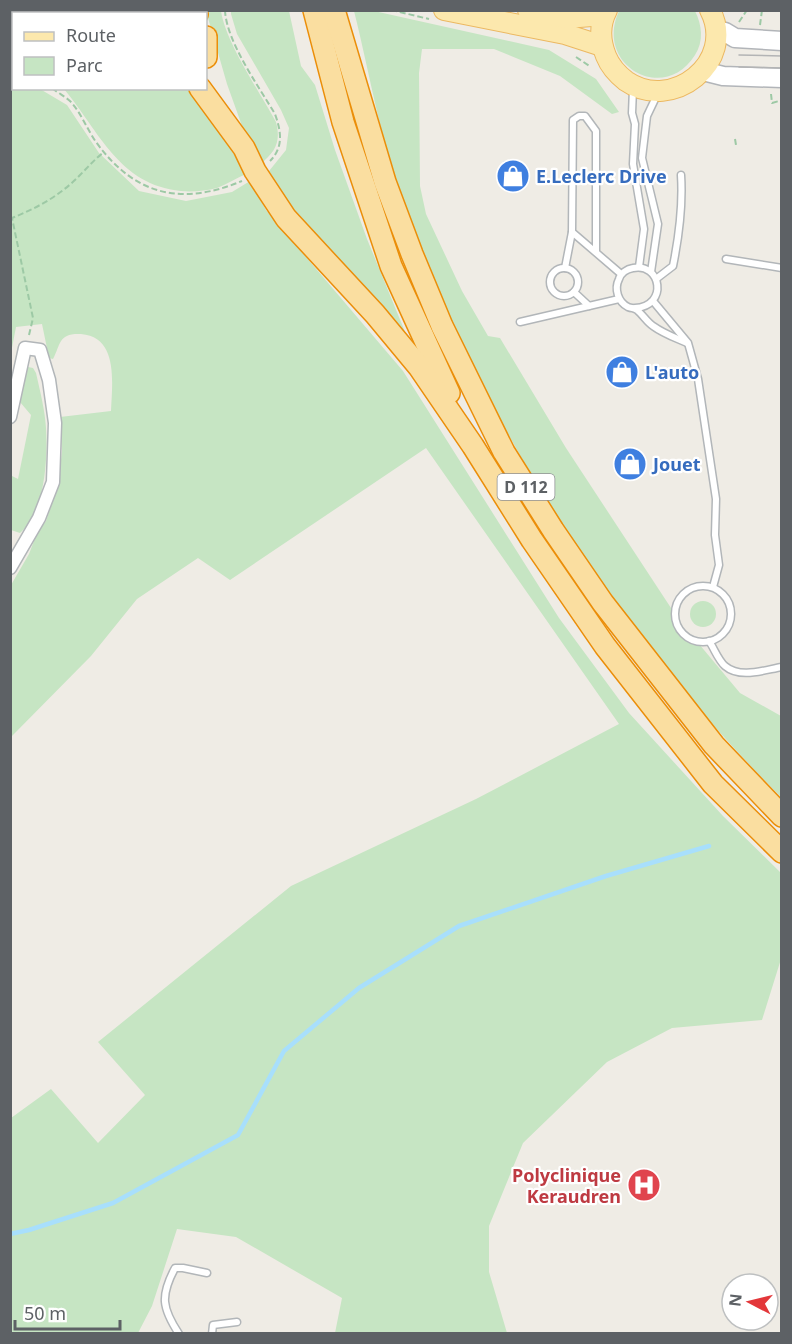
<svg xmlns="http://www.w3.org/2000/svg" width="792" height="1344" font-family="'Noto Sans',sans-serif">
<rect width="100%" height="100%" fill="#efece5"/>
<!-- green -->
<g fill="#c6e5c3">
<polygon points="109,10 112,13 14,14 13,59 11,58 11,11"/>
<path d="M206,11H221C226,43 259,91 276,122C281,141 276,152 260,164L246,137L227,84Z"/>
<polygon points="231,11 289,11 301,66 315,85 335,150 367,239 408,339 339,269 265,176 286,150 289,128 281,110 237,34 231,14"/>
<path d="M354,11H374L549,50L596,79L619,112L612,114L560,76L494,49H422L419,73L420,186L426,214L462,291L488,336L500,338L566,448L671,608L675,627L686,641L699,644L740,693L781,716V797C616,632 486,429 405,209C382,147 370,75 354,11Z"/>
<path d="M619,11H695C702,25 704,41 695,55C664,105 594,65 619,11Z"/>
<path d="M11,70L13,72L14,88L40,89L67,105L99,153L139,191L186,201L232,192L250,181L266,210L403,371L559,618L629,713L723,816L781,873V959L762,1020L672,1028L607,1062L523,1143L489,1226V1272L507,1333H335L342,1298L236,1237L177,1229L152,1306L138,1333H11V1118L51,1089L98,1143L145,1095L98,1042L291,886L476,799L619,724L426,448L230,580L198,558L137,599L91,656L11,737V585L29,554L37,533L46,521L58,486L62,451L60,417L111,411C112,384 119,337 81,334C58,333 61,344 53,359L49,358L42,324L16,327L11,353Z"/>
<path d="M64,89H188L210,115L246,174C237,178 227,184 217,188C206,191 192,192 181,191C119,185 99,131 64,89Z"/>
<path d="M28,367L33,368L36,373C40,391 45,410 46,428C48,459 45,512 20,533L11,530L10,475L18,479L31,415L20,402L25,371Z"/>
<circle cx="703" cy="614" r="13"/>
</g>
<g fill="none" stroke-linecap="round" stroke-linejoin="round">
<!-- stream -->
<polyline stroke="#a8dffc" stroke-width="4.5" points="10,1234 29,1230 113,1203 238,1135 284,1051 359,988 459,926 606,876 709,846"/>
<!-- service casing -->
<g stroke="#b2b6b9" stroke-width="9">
<g id="service">
<polyline points="633,89 632,113 635,124 633,164 644,229 639,267"/>
<polyline points="596,252 596,131 585,116 579,116 573,120 572,232 621,274"/>
<polyline points="726,259 782,268"/>
<circle cx="564" cy="282" r="14"/>
<polyline points="565,268 572,232"/>
<polyline points="651,272 658,224 642,158 647,116 657,95"/>
<path d="M656,279L673,266C679,236 683,205 681,175"/>
<polyline points="574,292 589,306"/>
<polyline points="653,301 688,343 698,379 716,499 715,535 719,565 713,587"/>
<path d="M635,308C669,306 661,262 633,268C627,269 621,273 619,279C614,289 618,302 628,307C633,309 632,307 637,310C643,315 647,322 653,326C664,334 676,338 687,343"/>
<polyline points="520,322 619,299"/>
<circle cx="703" cy="614" r="28"/>
<path d="M709,641C714,648 718,660 725,666C740,679 764,670 782,667"/>
<path d="M179,1334C162,1308 160,1296 175,1268H183L207,1273"/>
<polyline points="212,1334 213,1325 237,1322"/>
</g>
</g>
<!-- minor casing -->
<g stroke="#b2b6b9" stroke-width="15">
<polyline id="minor" points="10,417 25,348 40,350 49,380 55,423 53,482 39,518 10,568"/>
</g>
<!-- secondary casing -->
<g stroke="#b2b5b9" stroke-width="21">
<g id="secondary">
<polyline points="716,30 725,32 735,38 782,41"/>
<polyline points="703,71 723,76 782,78"/>
</g>
</g>
<!-- primary casing -->
<g stroke="#ecb861" stroke-width="22">
<g id="primary">
<polyline points="444,10 565,34 602,46"/>
<polyline points="528,10 567,18 604,15"/>
<path d="M607,10C599,25 600,41 606,56C610,66 617,74 626,81C672,113 737,62 710,10"/>
</g>
</g>
<!-- trunk casing -->
<g stroke="#eb8e09" stroke-width="24">
<g id="trunk">
<polyline points="124,10 127,14"/>
<polyline points="195,10 197,14"/>
<polyline points="314,10 343,122 391,266 449,393"/>
<polyline points="334,10 385,182 412,254 442,326 504,452 553,530 603,603 714,745 782,816"/>
<polyline points="206,37 206,57"/>
<polyline points="200,88 244,148 255,171 286,218 375,314 419,367 473,446 532,540 605,646 713,784 782,852"/>
</g>
</g>
<!-- path -->
<g stroke="#9dc9a5" stroke-width="2" stroke-dasharray="6 3" stroke-linecap="butt">
<path d="M225,10C226,41 259,87 275,114C281,131 284,147 270,161"/>
<polyline points="391,10 429,19"/>
<polyline points="739,22 747,10"/>
<polyline points="760,25 762,10"/>
<polyline points="576,57 591,67"/>
<polyline points="10,63 14,65"/>
<path d="M52,88C58,93 66,97 71,102C81,113 87,129 96,142C135,196 182,206 242,181"/>
<polyline points="771,94 772,103 779,101"/>
<polyline points="735,139 736,145"/>
<path d="M29,335L33,318L12,218C37,208 61,195 80,175C88,167 95,159 104,152"/>
</g>
<!-- service -->
<use href="#service" stroke="#fff" stroke-width="6"/>
<!-- minor -->
<use href="#minor" stroke="#fff" stroke-width="12"/>
<!-- secondary -->
<use href="#secondary" stroke="#fff" stroke-width="18"/>
<!-- primary -->
<use href="#primary" stroke="#fce8ad" stroke-width="20"/>
<!-- trunk -->
<use href="#trunk" stroke="#fadea0" stroke-width="21"/>
<!-- tram -->
<g stroke="#b3b4b5" stroke-width="1.5">
<polyline points="739,55 782,56"/>
<polyline points="739,67 782,68"/>
</g>
</g>
<!-- icons -->
<defs>
<g id="shop-disc" transform="scale(1.725)"><circle r="9.5" fill="#3f7fe0" stroke="#fff"/><path d="M-5-2.5h2.3a2.7 3.5 0 0 1 5.4 0H5L5.5 6h-11ZM-1.5-2.5h3a1.5 2.3 0 0 0-3 0Z" fill="#fff"/></g>
<g id="hospital-disc" transform="scale(1.725)"><circle r="9.5" fill="#e0444e" stroke="#fff"/><path d="M-5-5h3v3.5h4V-5h3V5h-3V1.5h-4V5h-3Z" fill="#fff"/></g>
</defs>
<g fill-rule="evenodd">
<use href="#shop-disc" x="513" y="176"/>
<use href="#shop-disc" x="622" y="372"/>
<use href="#shop-disc" x="630" y="464"/>
<use href="#hospital-disc" x="644" y="1185"/>
</g>
<g text-anchor="middle" dominant-baseline="central" stroke-width="4.5" stroke-linejoin="round" paint-order="stroke">
<!-- shield labels -->
<rect fill="#fff" stroke="#8e9093" stroke-width="1.5" x="497.5" y="474" width="57" height="26" rx="4.5"/>
<g font-size="16" font-weight="bold" fill="#5d6165">
<text x="526" y="487">D 112</text>
</g>
<!-- shop labels -->
<g font-size="18" font-weight="bold" fill="#366cbe" stroke="#fff" text-anchor="start">
<text x="536" y="176">E.Leclerc Drive</text>
<text x="645" y="372">L'auto</text>
<text x="653" y="464">Jouet</text>
</g>
<!-- health labels -->
<g font-size="18" font-weight="bold" fill="#be3a42" stroke="#fff" text-anchor="end">
<text x="621" y="1175">Polyclinique<tspan x="621" dy="21">Keraudren</tspan></text>
</g>
</g>
<!-- border -->
<rect width="792" height="1344" fill="none" stroke="#5d6165" stroke-width="24"/>
<!-- legend -->
<rect x="12" y="12" width="195" height="78" fill="#ffffff" stroke="#bec0c1" stroke-width="1.5"/>
<rect x="24" y="32" width="30" height="9" fill="#fce8ad" stroke="#bec0c1" stroke-width="1.5"/>
<text x="66" y="42" font-size="18" fill="#5d6165">Route</text>
<rect x="24" y="57" width="30" height="18" fill="#c6e5c3" stroke="#bec0c1" stroke-width="1.5"/>
<text x="66" y="72" font-size="18" fill="#5d6165">Parc</text>
<!-- north arrow -->
<g transform="translate(750 1302) rotate(277)"><circle r="28" fill="#ffffff" stroke="#bec0c1" stroke-width="1.5"/>
<path d="M0-4.5L10 22L0 15L-10 22Z" fill="#e3373a"/>
<text y="-9" font-size="16" font-weight="bold" text-anchor="middle" fill="#5d6165">N</text>
</g>
<!-- scale -->
<path d="M15 1320v9h105v-9" fill="none" stroke="#5d6165" stroke-width="3"/>
<text x="24" y="1320" font-size="18" fill="#5d6165" stroke="#ffffff" stroke-width="4.5" paint-order="stroke">50 m</text>
</svg>
